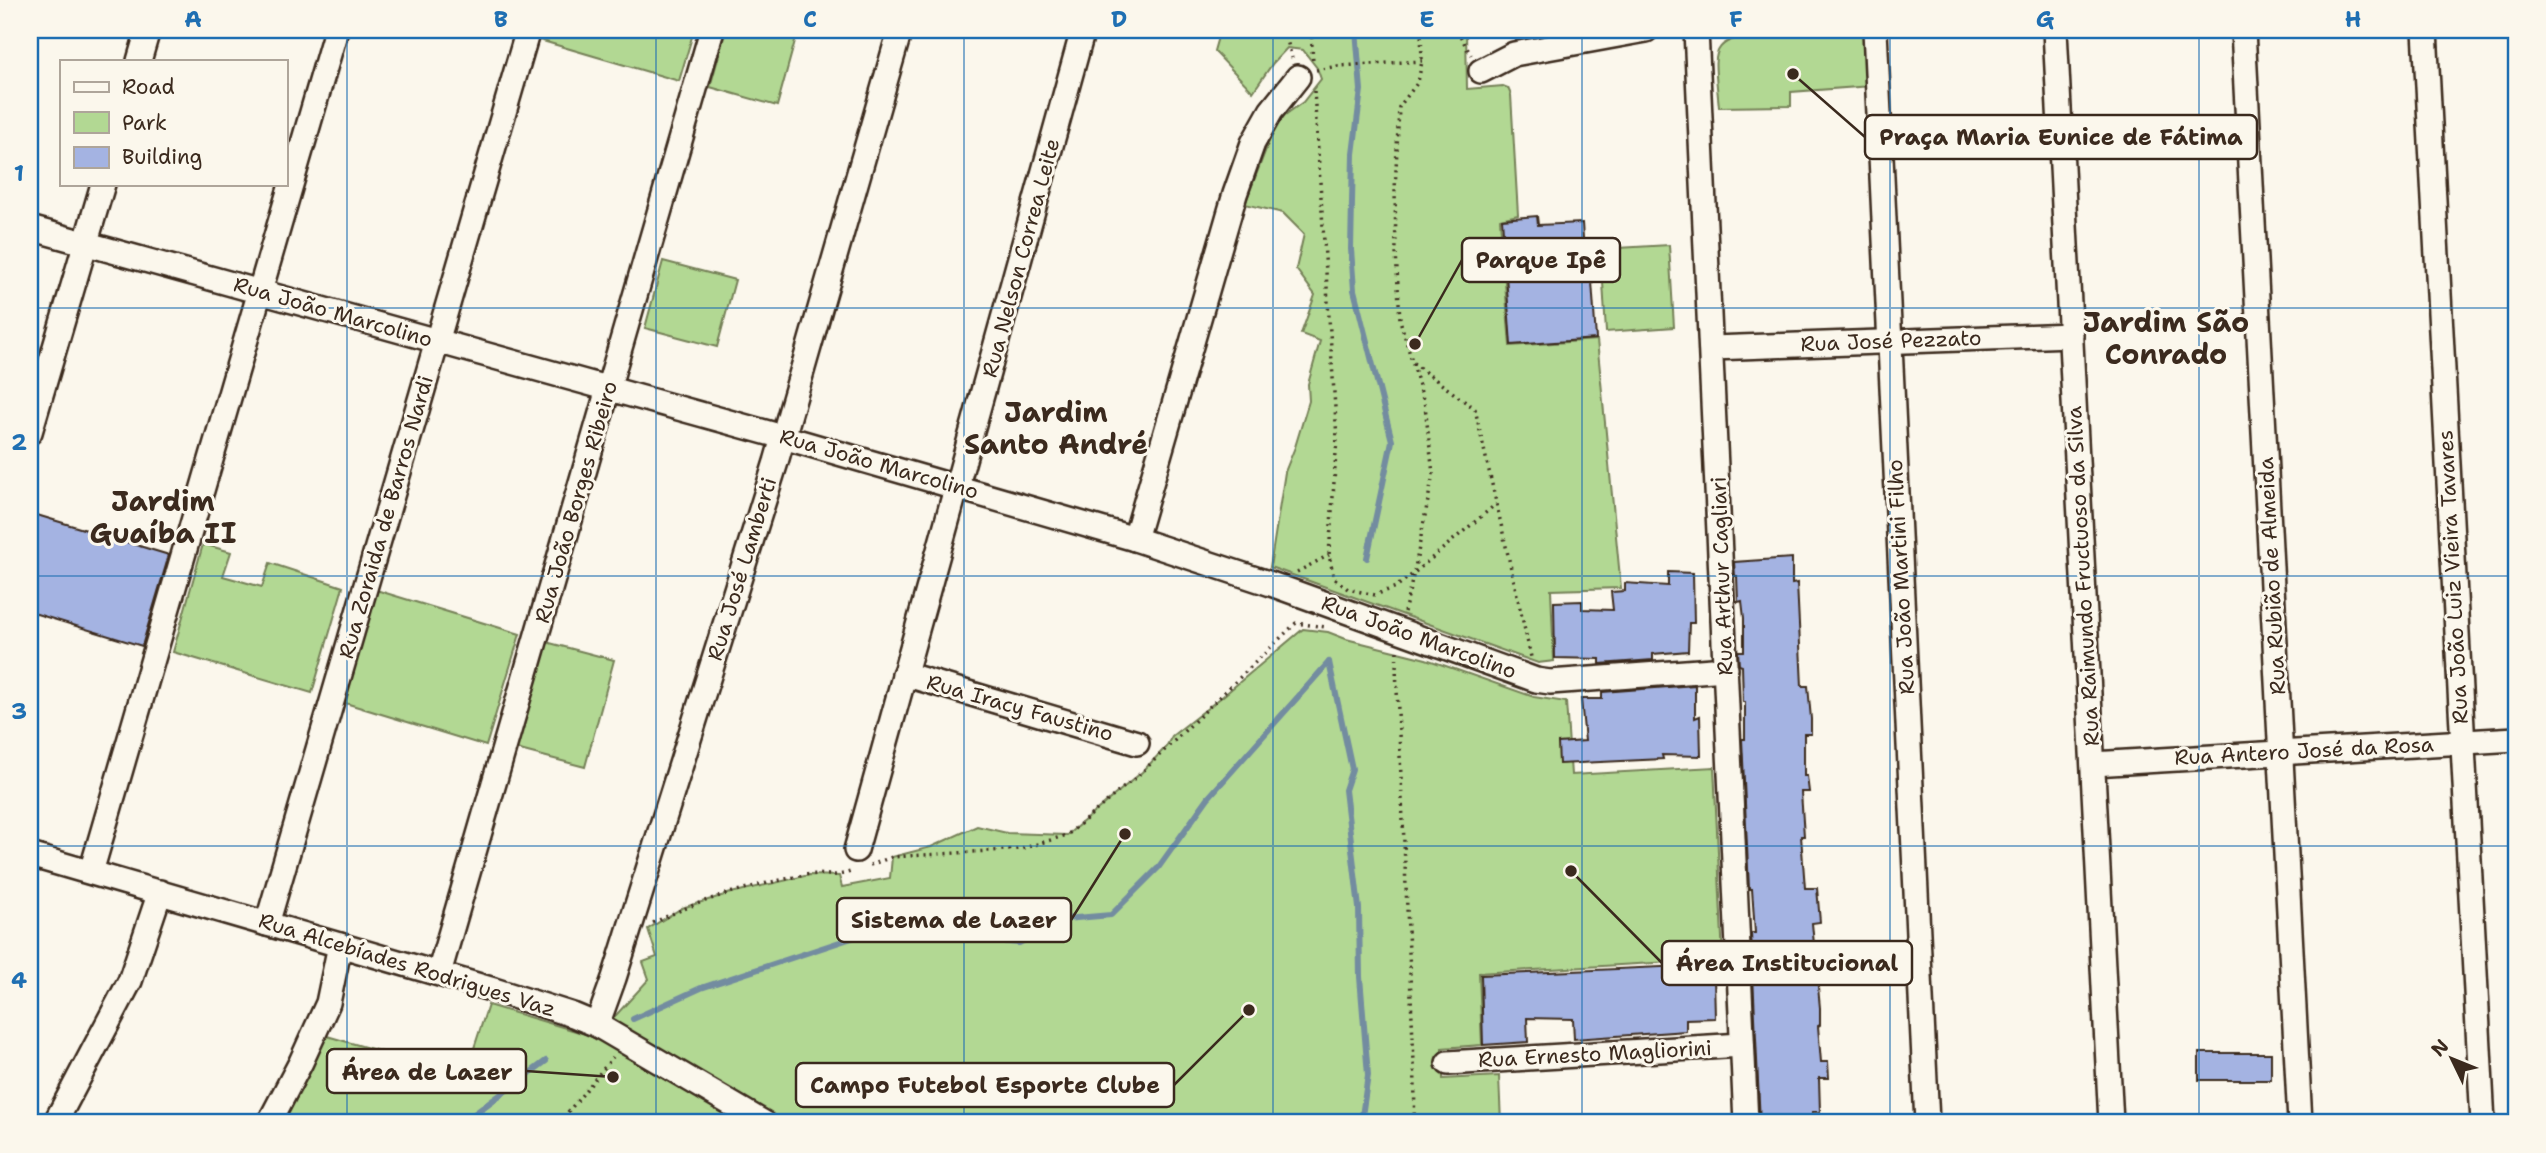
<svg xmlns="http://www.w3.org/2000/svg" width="2546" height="1153" font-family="'Shantell Sans',sans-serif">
<rect width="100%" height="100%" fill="#fbf7ec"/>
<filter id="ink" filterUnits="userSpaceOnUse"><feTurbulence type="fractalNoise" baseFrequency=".0143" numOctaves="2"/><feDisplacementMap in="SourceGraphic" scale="14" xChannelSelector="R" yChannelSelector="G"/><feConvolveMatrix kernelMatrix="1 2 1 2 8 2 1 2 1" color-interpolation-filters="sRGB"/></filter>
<g filter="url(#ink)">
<!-- green -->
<g fill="#b2d893" stroke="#768158" stroke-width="2">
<polygon points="539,30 694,30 679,81 536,39"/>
<polygon points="726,30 798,30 777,106 710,87"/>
<polygon points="1220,30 1466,30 1467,89 1503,86 1508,88 1511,95 1518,215 1500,219 1510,346 1597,340 1621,588 1551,590 1554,661 1538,663 1270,567 1285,472 1295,447 1309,401 1308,384 1320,341 1301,334 1315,295 1296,269 1304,234 1283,213 1245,204 1273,131 1285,115 1303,102 1321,79 1317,68 1303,50 1287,48 1273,63 1253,92 1214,51"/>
<path d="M1772,30H1864L1871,86L1791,92V106L1719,107C1713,43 1707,43 1772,30Z"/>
<polygon points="1669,245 1674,327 1606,332 1601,249"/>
<polygon points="663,261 735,280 717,347 645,328"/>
<polygon points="203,544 231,552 223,576 262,587 270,563 343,587 312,693 173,652"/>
<polygon points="376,590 520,634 486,746 342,702"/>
<polygon points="1303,629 1328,632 1346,639 1426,659 1534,697 1566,702 1571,775 1714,767 1723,959 1479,973 1482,1045 1442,1048 1443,1079 1499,1076 1501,1123 280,1123 327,1036 465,1076 488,1005 596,1037 649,979 643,962 657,957 648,929 682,908 731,893 809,875 839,876 842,887 890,878 892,857 931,847 977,826 1007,833 1067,835 1142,772 1166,747 1172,736 1223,696"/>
<polygon points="546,642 614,660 585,767 516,749"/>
</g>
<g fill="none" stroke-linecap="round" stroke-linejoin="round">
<!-- stream -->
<g stroke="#738ca0" stroke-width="6">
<polyline points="1356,30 1361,90 1353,154 1351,249 1354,290 1392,441 1367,558"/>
<polyline points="1329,662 1352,769 1345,790 1359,908 1360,977 1368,1075 1361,1123"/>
<polyline points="633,1019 701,988 879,929 1019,943 1065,919 1111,915 1158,868 1208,798 1329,662"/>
<polyline points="462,1123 546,1061"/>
</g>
</g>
<!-- building -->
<g fill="#a4b3e2" stroke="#3b2a1e" stroke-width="2">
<polygon points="1537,216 1538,225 1582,223 1584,253 1590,253 1596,339 1511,345 1502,219"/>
<polygon points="37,515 169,555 142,646 30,612 30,540"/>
<polygon points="1792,558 1792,584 1797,583 1802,686 1808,686 1811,719 1811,734 1804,734 1804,776 1807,776 1809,792 1801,792 1804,836 1801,836 1805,888 1817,888 1820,922 1812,923 1820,1008 1820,1025 1818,1026 1821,1062 1828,1062 1829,1078 1819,1078 1820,1112 1812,1112 1812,1123 1760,1123 1751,933 1755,933 1752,889 1749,889 1742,739 1745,739 1745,702 1743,702 1742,666 1739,665 1738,651 1744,651 1744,618 1742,601 1738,602 1737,576 1735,576 1734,562"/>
<polygon points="1668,572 1693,573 1694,623 1689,623 1688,651 1653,654 1653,660 1600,664 1600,659 1555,658 1554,602 1582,601 1582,609 1613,610 1611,592 1625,591 1625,583 1668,586"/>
<polygon points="1695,685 1695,718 1700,716 1701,756 1662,755 1663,759 1559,764 1558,743 1585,741 1581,699 1602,699 1602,692"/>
<polygon points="1684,966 1685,978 1714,977 1715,1018 1686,1019 1686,1031 1574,1039 1573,1019 1527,1018 1528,1042 1483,1045 1481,975"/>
<rect x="2199" y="1053" width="72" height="27"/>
</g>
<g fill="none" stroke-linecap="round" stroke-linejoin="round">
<!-- street casing -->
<g stroke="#3b2a1e" stroke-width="28">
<g id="street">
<polyline points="1696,30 1746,1123"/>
<polyline points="1875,30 1927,1123"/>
<polyline points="2055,30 2111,1123"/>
<polyline points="2243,30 2300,1123"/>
<polyline points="2425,30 2483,1123"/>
<polyline points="139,61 148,30"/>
<polyline points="1481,71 1514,54 1646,30"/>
<polyline points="30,228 783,437 1135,539 1271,584 1536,680 1550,682 1726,669"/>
<polyline points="1712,348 2071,335"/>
<polyline points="30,432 103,184"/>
<polyline points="1135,539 1235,194 1253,143 1271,111 1298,77"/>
<polyline points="904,674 1137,743"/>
<polyline points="2093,764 2516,739"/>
<polyline points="856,850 1083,30"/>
<polyline points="30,855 494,990 573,1015 597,1025 764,1123"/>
<polyline points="91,872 336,30"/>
<polyline points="267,924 528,30"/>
<polyline points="439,973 712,30"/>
<polyline points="597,1025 614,978 776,462 900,30"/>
<polyline points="1448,1063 1742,1045"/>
<polyline points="55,1123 130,981 160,892"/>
<polyline points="269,1123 301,1062 328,1003 340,945"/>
</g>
</g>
<!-- path -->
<g stroke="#3b2a1e" stroke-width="3.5" stroke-dasharray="2 5" stroke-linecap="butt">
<polyline points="1284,30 1292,58"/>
<polyline points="1311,30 1313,63"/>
<polyline points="1457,30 1471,55"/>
<polyline points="1316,70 1338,66 1422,61"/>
<polyline points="1314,91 1337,438 1329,555 1334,578 1348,589 1375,595 1396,587 1414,573 1433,474 1425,406 1400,320 1396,253 1395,190 1399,107 1418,82 1422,61 1421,30"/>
<polyline points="1413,363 1475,409 1531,657"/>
<polyline points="1297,572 1329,555"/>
<polyline points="1404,612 1414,573 1496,504"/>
<polyline points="1397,651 1396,667 1415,1084 1414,1123"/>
<polyline points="870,865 892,857 1021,849 1067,835 1142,772 1296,623 1325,627"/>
<path d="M653,923C700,899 753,885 805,875C823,872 833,879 853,871"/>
<polyline points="559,1123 613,1057"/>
</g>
<!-- street -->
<use href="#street" stroke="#fbf7ec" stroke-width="23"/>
</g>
</g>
<!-- grid -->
<path fill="none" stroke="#1f6fb2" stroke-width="2" stroke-opacity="0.55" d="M347,30V1123M656,30V1123M964,30V1123M1273,30V1123M1582,30V1123M1890,30V1123M2199,30V1123M30,308H2516M30,576H2516M30,846H2516"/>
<g text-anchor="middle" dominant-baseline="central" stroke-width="6" stroke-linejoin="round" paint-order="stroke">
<!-- street labels -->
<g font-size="21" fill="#3b2a1e" stroke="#fbf7ec">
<text transform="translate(1021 258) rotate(-75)">Rua Nelson Correa Leite</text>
<text transform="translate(333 312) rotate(16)">Rua João Marcolino</text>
<text transform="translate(1891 341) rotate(-2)">Rua José Pezzato</text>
<text transform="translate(879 464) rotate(16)">Rua João Marcolino</text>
<text transform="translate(576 502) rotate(-74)">Rua João Borges Ribeiro</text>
<text transform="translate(386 517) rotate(-74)">Rua Zoraida de Barros Nardi</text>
<text transform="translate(742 569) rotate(-73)">Rua José Lamberti</text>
<text transform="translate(1722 576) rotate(-92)">Rua Arthur Cagliari</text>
<text transform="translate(2083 576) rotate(-93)">Rua Raimundo Fructuoso da Silva</text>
<text transform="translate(2272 576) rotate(-93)">Rua Rubião de Almeida</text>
<text transform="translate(1901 577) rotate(-93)">Rua João Martini Filho</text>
<text transform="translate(2453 577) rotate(-93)">Rua João Luiz Vieira Tavares</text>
<text transform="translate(1419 637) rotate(20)">Rua João Marcolino</text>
<text transform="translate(1020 708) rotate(16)">Rua Iracy Faustino</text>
<text transform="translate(2304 751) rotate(-3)">Rua Antero José da Rosa</text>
<text transform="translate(407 965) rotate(17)">Rua Alcebíades Rodrigues Vaz</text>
<text transform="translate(1595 1054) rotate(-3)">Rua Ernesto Magliorini</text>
</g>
<!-- district labels -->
<g font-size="28" font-weight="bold" fill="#3b2a1e" stroke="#fbf7ec">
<text x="2166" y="322">Jardim São<tspan x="2166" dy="32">Conrado</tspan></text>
<text x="1056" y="412">Jardim<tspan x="1056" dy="32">Santo André</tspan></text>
<text x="163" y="501">Jardim<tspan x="163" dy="32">Guaíba II</tspan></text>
</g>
</g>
<!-- callouts -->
<path fill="none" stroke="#3b2a1e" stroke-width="2.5" d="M1793 74L1865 137M1415 344L1462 260M1125 834L1071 920M1571 871L1662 963M613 1077L526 1071M1249 1010L1174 1085"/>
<g fill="#3b2a1e" stroke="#fbf7ec" stroke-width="2.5">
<circle cx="1793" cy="74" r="7"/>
<circle cx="1415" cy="344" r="7"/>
<circle cx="1125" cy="834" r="7"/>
<circle cx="1571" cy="871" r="7"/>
<circle cx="613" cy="1077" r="7"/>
<circle cx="1249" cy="1010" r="7"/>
</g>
<g fill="#fbf7ec" stroke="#3b2a1e" stroke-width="2.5">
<rect x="1865" y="115" width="392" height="44" rx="7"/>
<rect x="1462" y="238" width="158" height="44" rx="7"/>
<rect x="837" y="898" width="234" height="44" rx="7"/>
<rect x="1662" y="941" width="250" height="44" rx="7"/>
<rect x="327" y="1049" width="199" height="44" rx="7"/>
<rect x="796" y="1063" width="378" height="44" rx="7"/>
</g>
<g font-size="23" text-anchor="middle" font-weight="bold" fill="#3b2a1e">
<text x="2061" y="145">Praça Maria Eunice de Fátima</text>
<text x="1541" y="268">Parque Ipê</text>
<text x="954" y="928">Sistema de Lazer</text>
<text x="1787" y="971">Área Institucional</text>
<text x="427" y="1080">Área de Lazer</text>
<text x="985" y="1093">Campo Futebol Esporte Clube</text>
</g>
<!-- margin -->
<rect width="2546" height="1153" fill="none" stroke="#fbf7ec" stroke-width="77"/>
<!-- legend -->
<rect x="60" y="60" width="228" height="126" fill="#fbf7ec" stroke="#aea59a" stroke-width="2"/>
<rect x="74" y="82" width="35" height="10" fill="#fbf7ec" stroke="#aea59a" stroke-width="2"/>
<text x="122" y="94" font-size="21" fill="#3b2a1e">Road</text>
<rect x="74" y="112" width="35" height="21" fill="#b2d893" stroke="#aea59a" stroke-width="2"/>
<text x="122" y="130" font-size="21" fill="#3b2a1e">Park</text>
<rect x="74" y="147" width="35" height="21" fill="#a4b3e2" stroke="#aea59a" stroke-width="2"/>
<text x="122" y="164" font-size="21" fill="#3b2a1e">Building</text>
<!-- north arrow -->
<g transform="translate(2452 1059) rotate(313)" stroke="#fbf7ec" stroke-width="5" paint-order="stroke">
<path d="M0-5L12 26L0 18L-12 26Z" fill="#3b2a1e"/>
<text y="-10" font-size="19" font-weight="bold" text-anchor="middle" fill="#3b2a1e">N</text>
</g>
<rect x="38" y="38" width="2470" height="1076" fill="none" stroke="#1f6fb2" stroke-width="2.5"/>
<g font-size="23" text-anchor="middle" font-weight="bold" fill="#1f6fb2">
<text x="193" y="27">A</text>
<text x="501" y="27">B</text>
<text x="810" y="27">C</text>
<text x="1119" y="27">D</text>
<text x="1427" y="27">E</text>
<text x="1736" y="27">F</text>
<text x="2045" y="27">G</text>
<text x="2353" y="27">H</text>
<text x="19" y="181">1</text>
<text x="19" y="450">2</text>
<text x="19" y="719">3</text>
<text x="19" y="988">4</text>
</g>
</svg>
